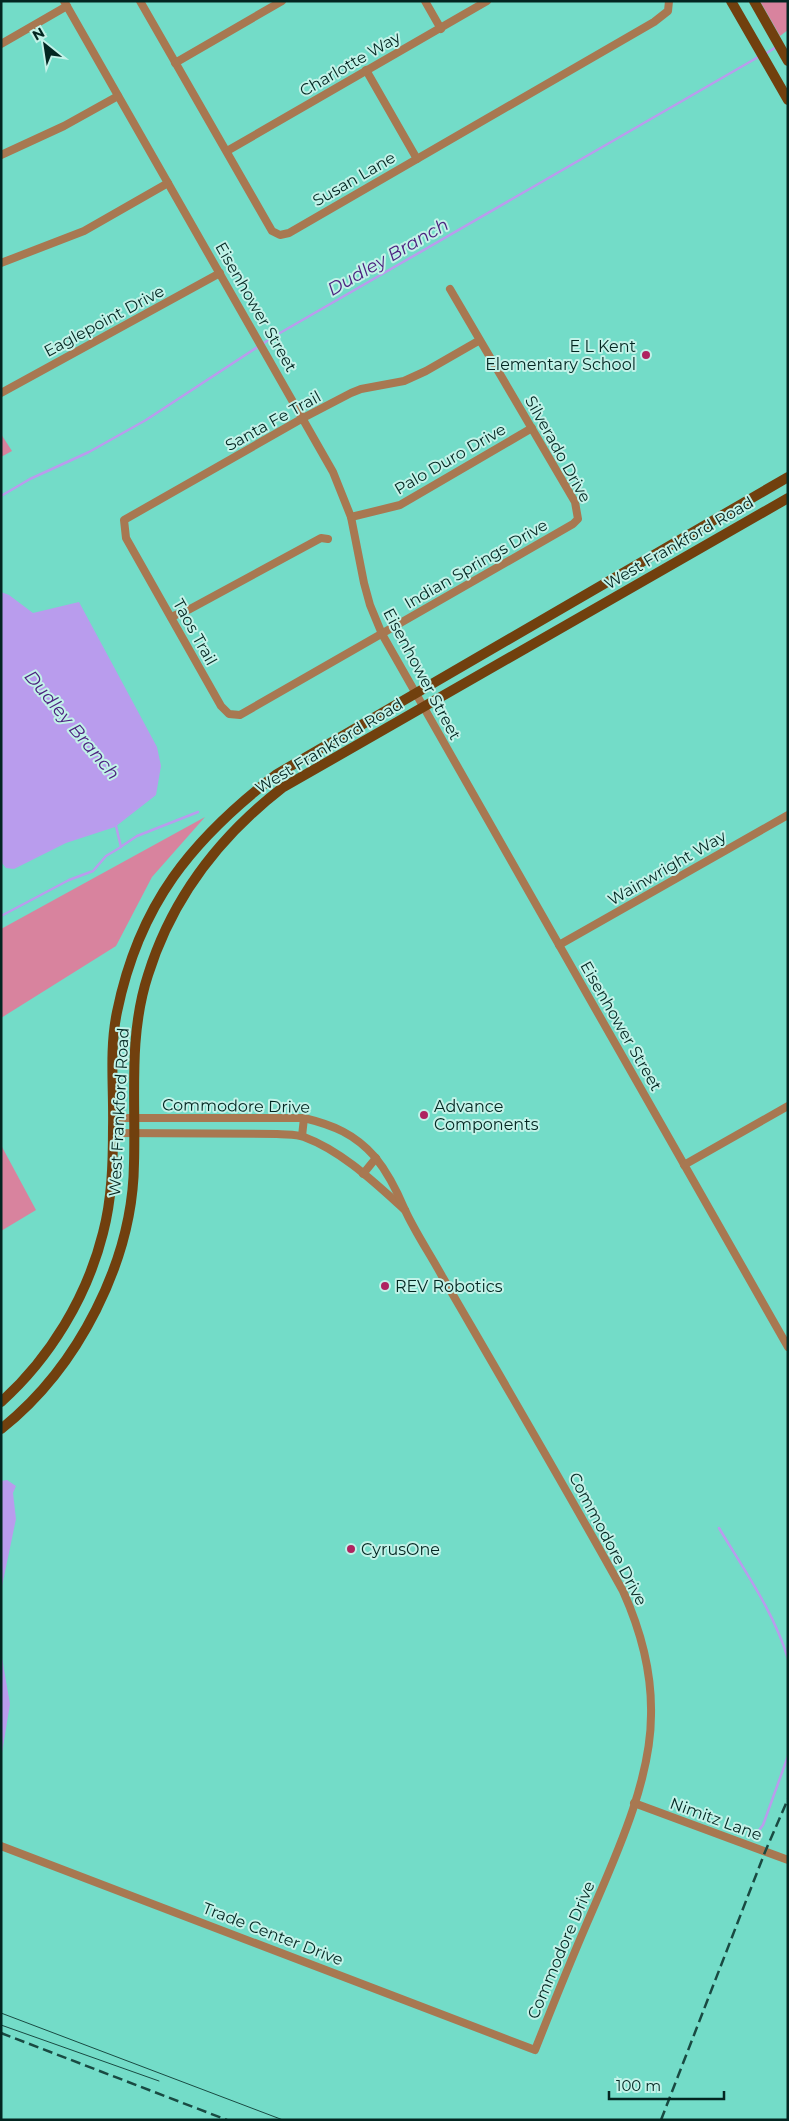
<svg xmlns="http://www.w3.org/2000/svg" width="789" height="2121" font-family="Montserrat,sans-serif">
<rect width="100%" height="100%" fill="#73dcc8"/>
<!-- green -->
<g fill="#d8839e">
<polygon points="760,1 788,1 788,30 780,36"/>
<polygon points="1,434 12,451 1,457"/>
<polygon points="205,817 152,877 116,946 1,1018 1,929"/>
<polygon points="1,1145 36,1210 1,1231"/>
</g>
<!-- water -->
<g fill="#b99ced">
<polygon points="1,592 9,595 33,613 79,602 157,747 161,766 156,795 115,827 66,843 14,869 6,868 1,862"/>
<polygon points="7,1480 16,1486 13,1493 16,1519 1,1591 1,1481"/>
<polygon points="1,1652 10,1704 1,1759"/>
</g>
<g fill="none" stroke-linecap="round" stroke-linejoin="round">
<!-- stream -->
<g stroke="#b99ced" stroke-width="2.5">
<polyline points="765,54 778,46"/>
<polyline points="1,496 30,479 89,452 146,420 273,337 760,56"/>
<polyline points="122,846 137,836 198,812"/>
<polyline points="1,916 69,880 93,871 106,856 121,847 116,826"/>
<path d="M719,1528C744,1570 774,1612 788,1659"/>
<polyline points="756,1834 763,1825 788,1756"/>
</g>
<!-- minor -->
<g stroke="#a87851" stroke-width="8">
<polyline points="64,1 333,472 351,517 364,583 370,605 382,634 788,1347"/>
<polyline points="140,1 272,231 280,235 289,233 654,22 668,11 669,1"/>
<polyline points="425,1 441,29"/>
<polyline points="1,44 67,6"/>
<polyline points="175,63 282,1"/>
<polyline points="366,70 417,159"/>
<polyline points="227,151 487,1"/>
<polyline points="1,155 64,126 118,96"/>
<polyline points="1,263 84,231 168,183"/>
<polyline points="450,289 575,502 578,519 573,524 240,715 229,714 221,706 126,538 124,520 303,418 351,393 361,389 404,381 426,371 480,340"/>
<polyline points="1,393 220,273"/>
<polyline points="351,517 400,505 532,428"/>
<polyline points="171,617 190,609 321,538 328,539"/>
<polyline points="559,945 788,815"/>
<path d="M113,1133L277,1134C286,1135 296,1134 304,1137C342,1151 375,1183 405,1210"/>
<polyline points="302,1136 304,1118"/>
<polyline points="684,1165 788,1106"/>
<polyline points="363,1174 376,1158"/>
<polyline points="634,1803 788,1860"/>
<path d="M1,1846L535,2050C552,2007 569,1965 587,1923C613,1862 651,1783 651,1715C652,1672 641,1631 623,1591C564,1485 503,1381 442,1276C430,1254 415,1232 405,1210C397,1191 389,1174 375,1157C355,1134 333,1125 304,1118H113"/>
</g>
<!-- major -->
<g stroke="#71400e" stroke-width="10">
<polyline points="731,1 788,100"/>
<polyline points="754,1 788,61"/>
<path d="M1,1402C50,1358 87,1297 103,1233C112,1199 113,1163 113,1128C114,1090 109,1050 117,1012C139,904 192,839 277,774L788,477"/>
<path d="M1,1429C78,1368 133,1261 134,1163C136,1100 128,1036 148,975C172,898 219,837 282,788L788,498"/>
</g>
<!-- tram -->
<g stroke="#194a42" stroke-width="1">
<polyline points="1,2013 283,2120"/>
<polyline points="1,2025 159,2081"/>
</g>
<!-- rail -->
<g stroke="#194a42" stroke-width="2.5" stroke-dasharray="10 5" stroke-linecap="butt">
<polyline points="1,2033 227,2120"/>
<polyline points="661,2120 765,1852 788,1799"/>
</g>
</g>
<!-- markers -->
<g fill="#af2360" stroke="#c2f2e8" stroke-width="2">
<circle cx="646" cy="355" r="5"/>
<circle cx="424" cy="1115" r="5"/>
<circle cx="385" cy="1286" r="5"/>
<circle cx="351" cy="1549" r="5"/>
</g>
<g text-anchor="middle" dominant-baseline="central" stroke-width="4" stroke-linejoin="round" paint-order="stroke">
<!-- street labels -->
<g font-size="16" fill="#032621" stroke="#c2f2e8">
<text transform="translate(350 64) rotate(-30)">Charlotte Way</text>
<text transform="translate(354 179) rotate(-30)">Susan Lane</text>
<text transform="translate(256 307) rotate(60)">Eisenhower Street</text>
<text transform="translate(104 321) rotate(-28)">Eaglepoint Drive</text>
<text transform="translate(273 421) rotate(-29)">Santa Fe Trail</text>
<text transform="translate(558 449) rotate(61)">Silverado Drive</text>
<text transform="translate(450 459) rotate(-30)">Palo Duro Drive</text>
<text transform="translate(679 543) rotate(-30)">West Frankford Road</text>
<text transform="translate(476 564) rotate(-30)">Indian Springs Drive</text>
<text transform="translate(195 632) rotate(61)">Taos Trail</text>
<text transform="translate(422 674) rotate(62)">Eisenhower Street</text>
<text transform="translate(329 746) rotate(-31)">West Frankford Road</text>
<text transform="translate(667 868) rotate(-30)">Wainwright Way</text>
<text transform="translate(621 1026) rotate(60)">Eisenhower Street</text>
<text transform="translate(236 1106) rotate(1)">Commodore Drive</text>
<text transform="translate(119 1112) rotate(-87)">West Frankford Road</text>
<text transform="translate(608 1539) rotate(62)">Commodore Drive</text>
<text transform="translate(716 1819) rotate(20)">Nimitz Lane</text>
<text transform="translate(273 1934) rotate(21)">Trade Center Drive</text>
<text transform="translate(561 1950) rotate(-67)">Commodore Drive</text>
</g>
<!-- poi labels -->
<g font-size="16" fill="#032621" stroke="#c2f2e8" text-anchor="start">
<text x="636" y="346" text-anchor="end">E L Kent<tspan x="636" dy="18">Elementary School</tspan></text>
<text x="434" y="1106">Advance<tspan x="434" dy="18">Components</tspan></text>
<text x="395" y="1286">REV Robotics</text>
<text x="361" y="1549">CyrusOne</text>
</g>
<!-- water labels -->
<g font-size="18" font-style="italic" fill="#4c227f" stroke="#c2f2e8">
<text transform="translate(388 257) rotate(-30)">Dudley Branch</text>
<text transform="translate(72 725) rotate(50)">Dudley Branch</text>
</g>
</g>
<!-- border -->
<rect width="789" height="2121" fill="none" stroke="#032621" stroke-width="5"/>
<!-- north arrow -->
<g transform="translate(45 45) rotate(330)" stroke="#c2f2e8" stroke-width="4" paint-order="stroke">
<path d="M0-4L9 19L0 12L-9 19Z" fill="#032621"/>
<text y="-8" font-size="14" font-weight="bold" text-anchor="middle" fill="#032621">N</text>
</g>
<!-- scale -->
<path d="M609 2091v8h115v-8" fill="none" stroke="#032621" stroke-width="2.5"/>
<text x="616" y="2091" font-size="15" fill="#032621" stroke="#c2f2e8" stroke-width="4" paint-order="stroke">100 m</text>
</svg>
